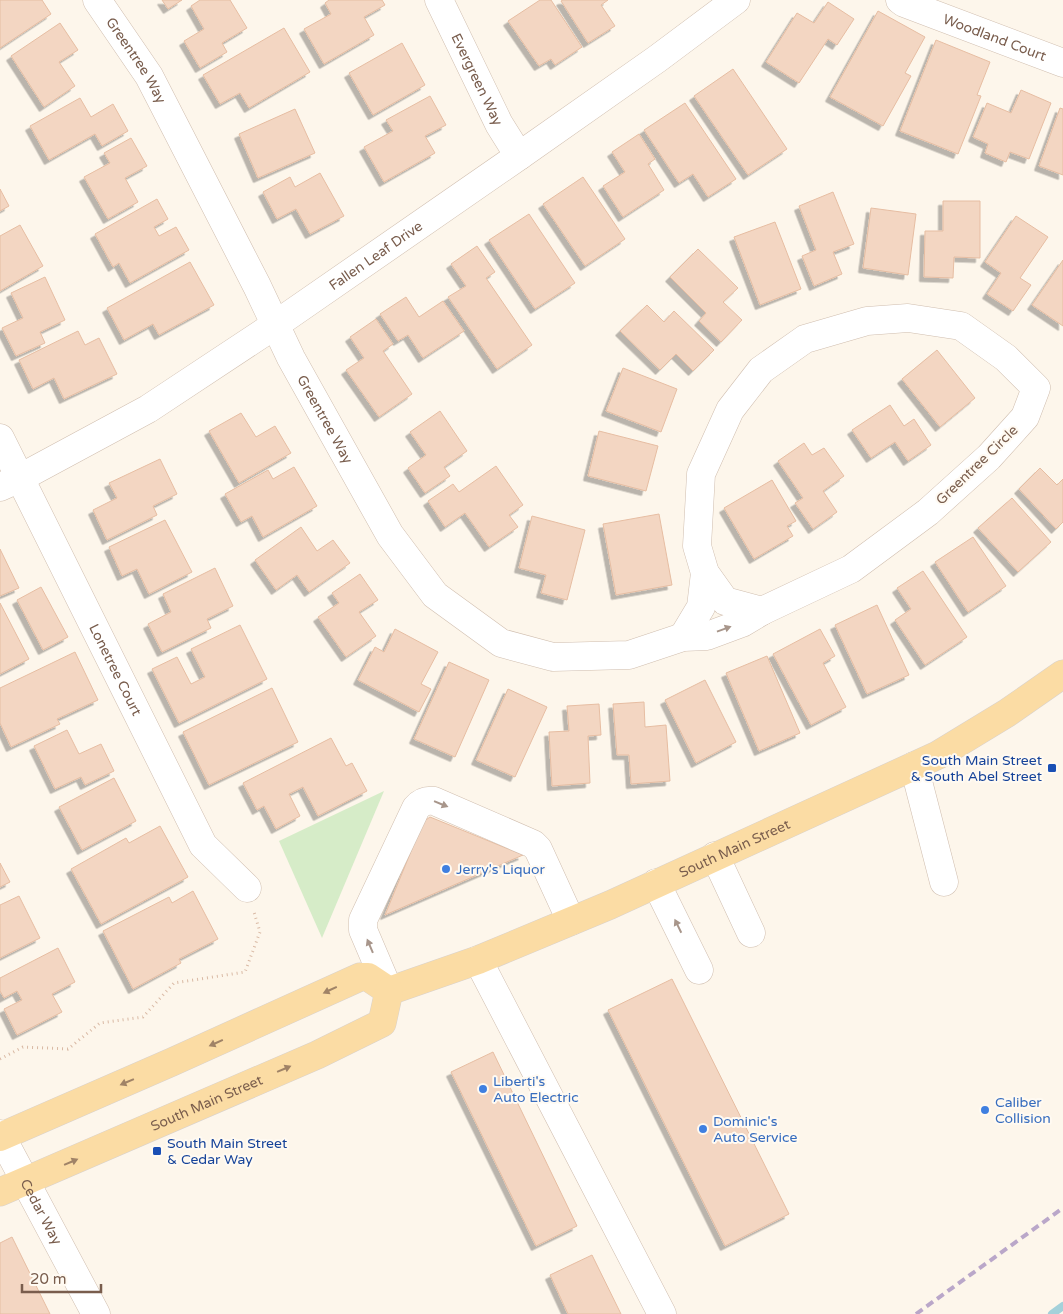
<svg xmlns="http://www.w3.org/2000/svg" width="1063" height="1314" font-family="'Varela Round',sans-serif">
<defs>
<filter id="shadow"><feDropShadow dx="-4.5" dy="4.5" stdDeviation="0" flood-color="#0004"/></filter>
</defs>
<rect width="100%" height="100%" fill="#fdf6eb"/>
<!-- green -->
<polygon fill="#d6ecc8" points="384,791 322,938 279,841"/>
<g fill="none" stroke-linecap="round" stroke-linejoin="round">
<!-- stream -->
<polyline stroke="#a4d1da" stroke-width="8" points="1052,1314 1063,1306"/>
</g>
<!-- building -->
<g fill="#f3d6c2" stroke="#e6bda2" filter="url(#shadow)">
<polygon points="0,0 42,0 51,14 0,48"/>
<polygon points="162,0 182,0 168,9"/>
<polygon points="200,0 230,0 247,28 222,43 227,52 200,68 184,41 204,29 191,6"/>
<polygon points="329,0 382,0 385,5 364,17 374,35 324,64 304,29 331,14 325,3"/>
<polygon points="540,0 551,0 582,47 555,65 551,59 539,66 508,21"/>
<polygon points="563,0 608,0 601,5 615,26 588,43 561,1"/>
<polygon points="828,2 854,19 837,45 828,39 799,83 766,62 797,13 814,23"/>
<polygon points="878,11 925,37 905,73 911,76 883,126 830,97"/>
<polygon points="60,23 78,50 59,62 75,86 44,107 11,56"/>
<polygon points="284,28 310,72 249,108 240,93 220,104 203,75"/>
<polygon points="936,40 990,62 977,95 981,96 958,154 900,131"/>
<polygon points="402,43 425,85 373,115 349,73"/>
<polygon points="733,69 787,149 748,175 694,96"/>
<polygon points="1021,90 1051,103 1029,159 1010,152 1006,162 985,153 988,144 973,137 987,103 1011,113"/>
<polygon points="430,96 446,125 425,136 435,153 384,182 364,147 393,131 386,120"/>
<polygon points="80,98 91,117 113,104 128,131 102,146 95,134 49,160 30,126"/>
<polygon points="685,103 736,179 708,197 693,174 679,183 644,130"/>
<polygon points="1060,108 1063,109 1063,175 1039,166"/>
<polygon points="295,109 315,153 258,178 239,134"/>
<polygon points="639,134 655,159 648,164 664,190 623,217 603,186 625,172 612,152"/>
<polygon points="131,138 147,166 125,178 138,202 108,219 84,177 110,163 104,153"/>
<polygon points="320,173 344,216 310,234 296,209 277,219 263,192 290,177 295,187"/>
<polygon points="583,177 625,239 585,266 543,204"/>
<polygon points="0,189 9,206 0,211"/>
<polygon points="833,192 854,244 833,252 842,274 814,286 802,256 816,250 799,206"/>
<polygon points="157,199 168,219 154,227 159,236 176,227 189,250 130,283 119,263 113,267 95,234"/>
<polygon points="943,201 980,201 980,258 954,257 953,278 924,277 925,231 943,231"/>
<polygon points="871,208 916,214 908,275 863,268"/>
<polygon points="529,214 575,283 535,309 489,240"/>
<polygon points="1016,216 1048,237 1020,278 1031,285 1013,311 987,294 1001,273 985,262"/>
<polygon points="775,222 801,289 760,305 734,237"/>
<polygon points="20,225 43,266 0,291 0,236"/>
<polygon points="477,246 495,272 486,278 532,345 497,369 448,297 466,286 451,264"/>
<polygon points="698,249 738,288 723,302 742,320 721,342 699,321 706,313 670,277"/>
<polygon points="1063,260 1063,326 1032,305"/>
<polygon points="190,262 214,305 159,335 153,324 124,340 107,308"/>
<polygon points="45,277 65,320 40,332 45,343 16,356 2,328 23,318 11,293"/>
<polygon points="406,297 419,317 443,301 464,331 423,358 408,335 398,341 380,314"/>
<polygon points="647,305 664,322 674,311 714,350 693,371 676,354 660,370 620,331"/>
<polygon points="376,319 393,344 383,351 412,394 379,417 346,370 364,358 350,337"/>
<polygon points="78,331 85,345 99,338 117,374 64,399 54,378 33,389 19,360"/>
<polygon points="937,350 975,398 940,427 902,379"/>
<polygon points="623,368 677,389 661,432 606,411"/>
<polygon points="890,405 904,426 914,419 931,445 908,461 895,442 871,458 852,430"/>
<polygon points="440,411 467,451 444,467 450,476 425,493 408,468 426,455 410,432"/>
<polygon points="241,413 256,437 275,426 291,453 239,483 209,431"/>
<polygon points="599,431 658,446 646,491 588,476"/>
<polygon points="804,443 812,455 824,448 844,476 823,491 837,512 813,529 795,503 803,498 778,461"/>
<polygon points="160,459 177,494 153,506 157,515 107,540 93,510 117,498 109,483"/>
<polygon points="496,466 523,505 509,515 518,527 489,547 465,513 445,527 428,501 453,484 459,492"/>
<polygon points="294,467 317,506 263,537 252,516 241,522 225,494 268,470 273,479"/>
<polygon points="1040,468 1057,485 1063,479 1063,522 1056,529 1019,489"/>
<polygon points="772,480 796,521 787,526 793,536 754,559 724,508"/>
<polygon points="1012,498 1051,542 1018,572 978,528"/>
<polygon points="659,514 672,585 616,595 603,524"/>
<polygon points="532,516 585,530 567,600 541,593 546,575 519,568"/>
<polygon points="165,520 192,572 149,594 137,569 122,576 109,547"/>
<polygon points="301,527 317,551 333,540 350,563 309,592 297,575 276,590 255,560"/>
<polygon points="973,537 1006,586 968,612 935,562"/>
<polygon points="0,549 19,588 0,596"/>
<polygon points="215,568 233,606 207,619 211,628 162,652 148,624 171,612 163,594"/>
<polygon points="923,571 967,637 925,665 895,620 911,609 897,588"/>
<polygon points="360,574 378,600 359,612 376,636 346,657 318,617 339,603 332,593"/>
<polygon points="41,587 68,637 43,650 17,600"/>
<polygon points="0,603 29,659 0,674"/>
<polygon points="877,605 909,675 867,694 835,625"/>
<polygon points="240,625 267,679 179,723 152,669 177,657 191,684 205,677 191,649"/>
<polygon points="395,629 438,652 421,684 431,689 419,712 358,680 375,647 384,652"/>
<polygon points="820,629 835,656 823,663 846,707 811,725 773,654"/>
<polygon points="75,652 98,700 57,719 60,724 11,747 0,723 0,688"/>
<polygon points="767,656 800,733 759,751 726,673"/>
<polygon points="449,662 489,680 455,757 414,739"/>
<polygon points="705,680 736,742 696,763 665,700"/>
<polygon points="272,688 298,742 209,785 183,732"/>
<polygon points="508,689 547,707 515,777 476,760"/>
<polygon points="644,702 645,727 666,725 670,781 631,784 629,755 617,755 613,704"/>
<polygon points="599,704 601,735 588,736 590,783 552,786 549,732 569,731 567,706"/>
<polygon points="67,730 79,754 101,744 114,771 85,785 81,777 55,789 34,746"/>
<polygon points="331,738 346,766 352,763 367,791 318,816 303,787 289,794 300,816 276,829 264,806 257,810 243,783"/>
<polygon points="114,778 136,821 82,850 59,807"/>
<polygon points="430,817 523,855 385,915 423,822"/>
<polygon points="160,826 188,877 101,924 71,869 126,838 129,843"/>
<polygon points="0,863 10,882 0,887"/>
<polygon points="193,891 218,939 179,959 181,963 133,989 103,931 169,897 172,903"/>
<polygon points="19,896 40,938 0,958 0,905"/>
<polygon points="58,948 75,982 52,994 62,1012 17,1035 4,1009 22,1000 17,991 4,998 0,991 0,978"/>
<polygon points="672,979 789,1214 725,1246 608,1010"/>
<polygon points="493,1052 577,1226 536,1246 451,1072"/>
<polygon points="12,1237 50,1314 0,1314 0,1243"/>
<polygon points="592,1255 621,1314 568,1314 550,1275"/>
</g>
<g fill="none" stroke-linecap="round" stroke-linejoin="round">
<!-- minor casing -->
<g stroke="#d0beaf" stroke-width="29">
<g id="minor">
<path id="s1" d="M97,0L149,76L257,286L291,358L390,535L435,595L501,643L553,657L629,655L683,637L707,636L742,623L762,611"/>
<path id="s2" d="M439,0L499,124L519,156"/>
<path id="s3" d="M900,0L904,3L1063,63"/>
<polygon points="908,318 961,326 1006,358 1036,388 1025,417 989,457 928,512 851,569 762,611 725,601 705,573 697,546 701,474 730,410 761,370 805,339 867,321"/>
<path id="s4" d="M0,438L203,845L247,888"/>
<path id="s5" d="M0,487L20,478L148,409L275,325L519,156L657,59L736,0"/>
<polyline points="683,637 701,607 705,573"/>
<polyline points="914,766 944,882"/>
<polyline points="715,856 751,933"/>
<polyline points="656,883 699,970"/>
<polyline points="478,960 662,1314"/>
<path d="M389,991L363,930V920L416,808C421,802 426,800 434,801L533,844L538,849L571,921"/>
<path id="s6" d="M0,1134L96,1314"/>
</g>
</g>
<!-- major casing -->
<g stroke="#d9d2cd" stroke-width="29">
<g id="major">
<path id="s7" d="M389,991L478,960L610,905L938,755L1007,713L1063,674"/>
<polyline points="0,1137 172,1062 360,977 368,977 389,991"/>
<path id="s8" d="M0,1192L317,1055L382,1023L389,991"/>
</g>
</g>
<!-- path -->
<polyline stroke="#d9b9a4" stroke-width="3" stroke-dasharray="1 4" stroke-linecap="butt" points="0,1059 23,1047 68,1049 100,1023 143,1017 174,983 245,972 260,932 254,912"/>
<!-- minor -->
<use href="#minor" stroke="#fff" stroke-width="28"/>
<!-- major -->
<use href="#major" stroke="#fbdca4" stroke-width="28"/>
<!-- rail -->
<polyline stroke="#baa7c9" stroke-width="4" stroke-dasharray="8 5" stroke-linecap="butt" points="916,1314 1063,1208"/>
</g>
<!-- one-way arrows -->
<defs><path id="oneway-solid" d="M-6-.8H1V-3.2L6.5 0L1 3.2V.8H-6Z" transform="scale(1.25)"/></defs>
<g fill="#a8968b">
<use href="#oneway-solid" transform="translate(724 629) rotate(-20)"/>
<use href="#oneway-solid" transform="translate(441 804) rotate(22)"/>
<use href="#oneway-solid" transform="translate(678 926) rotate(-116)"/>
<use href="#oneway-solid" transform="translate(370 946) rotate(-113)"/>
</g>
<g fill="#a08367">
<use href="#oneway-solid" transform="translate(330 990) rotate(155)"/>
<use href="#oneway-solid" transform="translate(216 1043) rotate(156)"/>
<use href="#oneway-solid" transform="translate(284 1069) rotate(-23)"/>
<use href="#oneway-solid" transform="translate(127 1082) rotate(157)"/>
<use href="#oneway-solid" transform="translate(71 1162) rotate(-23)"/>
</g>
<!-- markers -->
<g fill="#1a4fb4" stroke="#fffaf2" stroke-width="2">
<rect x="1047" y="763" width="10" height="10" rx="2.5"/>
<rect x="152" y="1146" width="10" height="10" rx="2.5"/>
</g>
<g fill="#3f7fe0" stroke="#fffaf2" stroke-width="2">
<circle cx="446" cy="869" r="5"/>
<circle cx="483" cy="1089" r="5"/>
<circle cx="985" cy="1110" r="5"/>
<circle cx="703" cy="1129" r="5"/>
</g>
<g text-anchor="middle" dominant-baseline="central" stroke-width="4" stroke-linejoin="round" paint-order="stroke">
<!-- street labels -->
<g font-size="14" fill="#795d4d" stroke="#fffaf2">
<text stroke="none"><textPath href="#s3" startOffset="102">Woodland Court</textPath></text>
<text stroke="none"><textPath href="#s1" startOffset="72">Greentree Way</textPath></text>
<text stroke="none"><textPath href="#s2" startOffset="88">Evergreen Way</textPath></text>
<text stroke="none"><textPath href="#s5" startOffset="442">Fallen Leaf Drive</textPath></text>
<text stroke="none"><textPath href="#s1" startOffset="478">Greentree Way</textPath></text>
<text transform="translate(977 465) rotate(-44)">Greentree Circle</text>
<text stroke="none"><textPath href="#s4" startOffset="259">Lonetree Court</textPath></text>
<text stroke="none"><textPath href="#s7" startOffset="374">South Main Street</textPath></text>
<text stroke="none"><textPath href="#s8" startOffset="225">South Main Street</textPath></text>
<text stroke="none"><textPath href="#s6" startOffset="88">Cedar Way</textPath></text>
</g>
<!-- transit labels -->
<g font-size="14" fill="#164399" stroke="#fffaf2" text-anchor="end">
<text x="1042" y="760">South Main Street<tspan x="1042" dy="16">&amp; South Abel Street</tspan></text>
<text x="167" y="1143" text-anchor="start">South Main Street<tspan x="167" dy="16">&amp; Cedar Way</tspan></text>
</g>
<!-- shop labels -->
<g font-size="14" fill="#366cbe" stroke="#fffaf2" text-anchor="start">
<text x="456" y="869">Jerry's Liquor</text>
<text x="493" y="1081">Liberti's<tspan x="493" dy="16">Auto Electric</tspan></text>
<text x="995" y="1102">Caliber<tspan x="995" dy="16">Collision</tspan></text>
<text x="713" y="1121">Dominic's<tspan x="713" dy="16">Auto Service</tspan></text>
</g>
</g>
<!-- scale -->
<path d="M22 1284v8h79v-8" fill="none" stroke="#795d4d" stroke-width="2.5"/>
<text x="30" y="1284" font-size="15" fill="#795d4d" stroke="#fffaf2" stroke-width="4" paint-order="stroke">20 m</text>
</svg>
